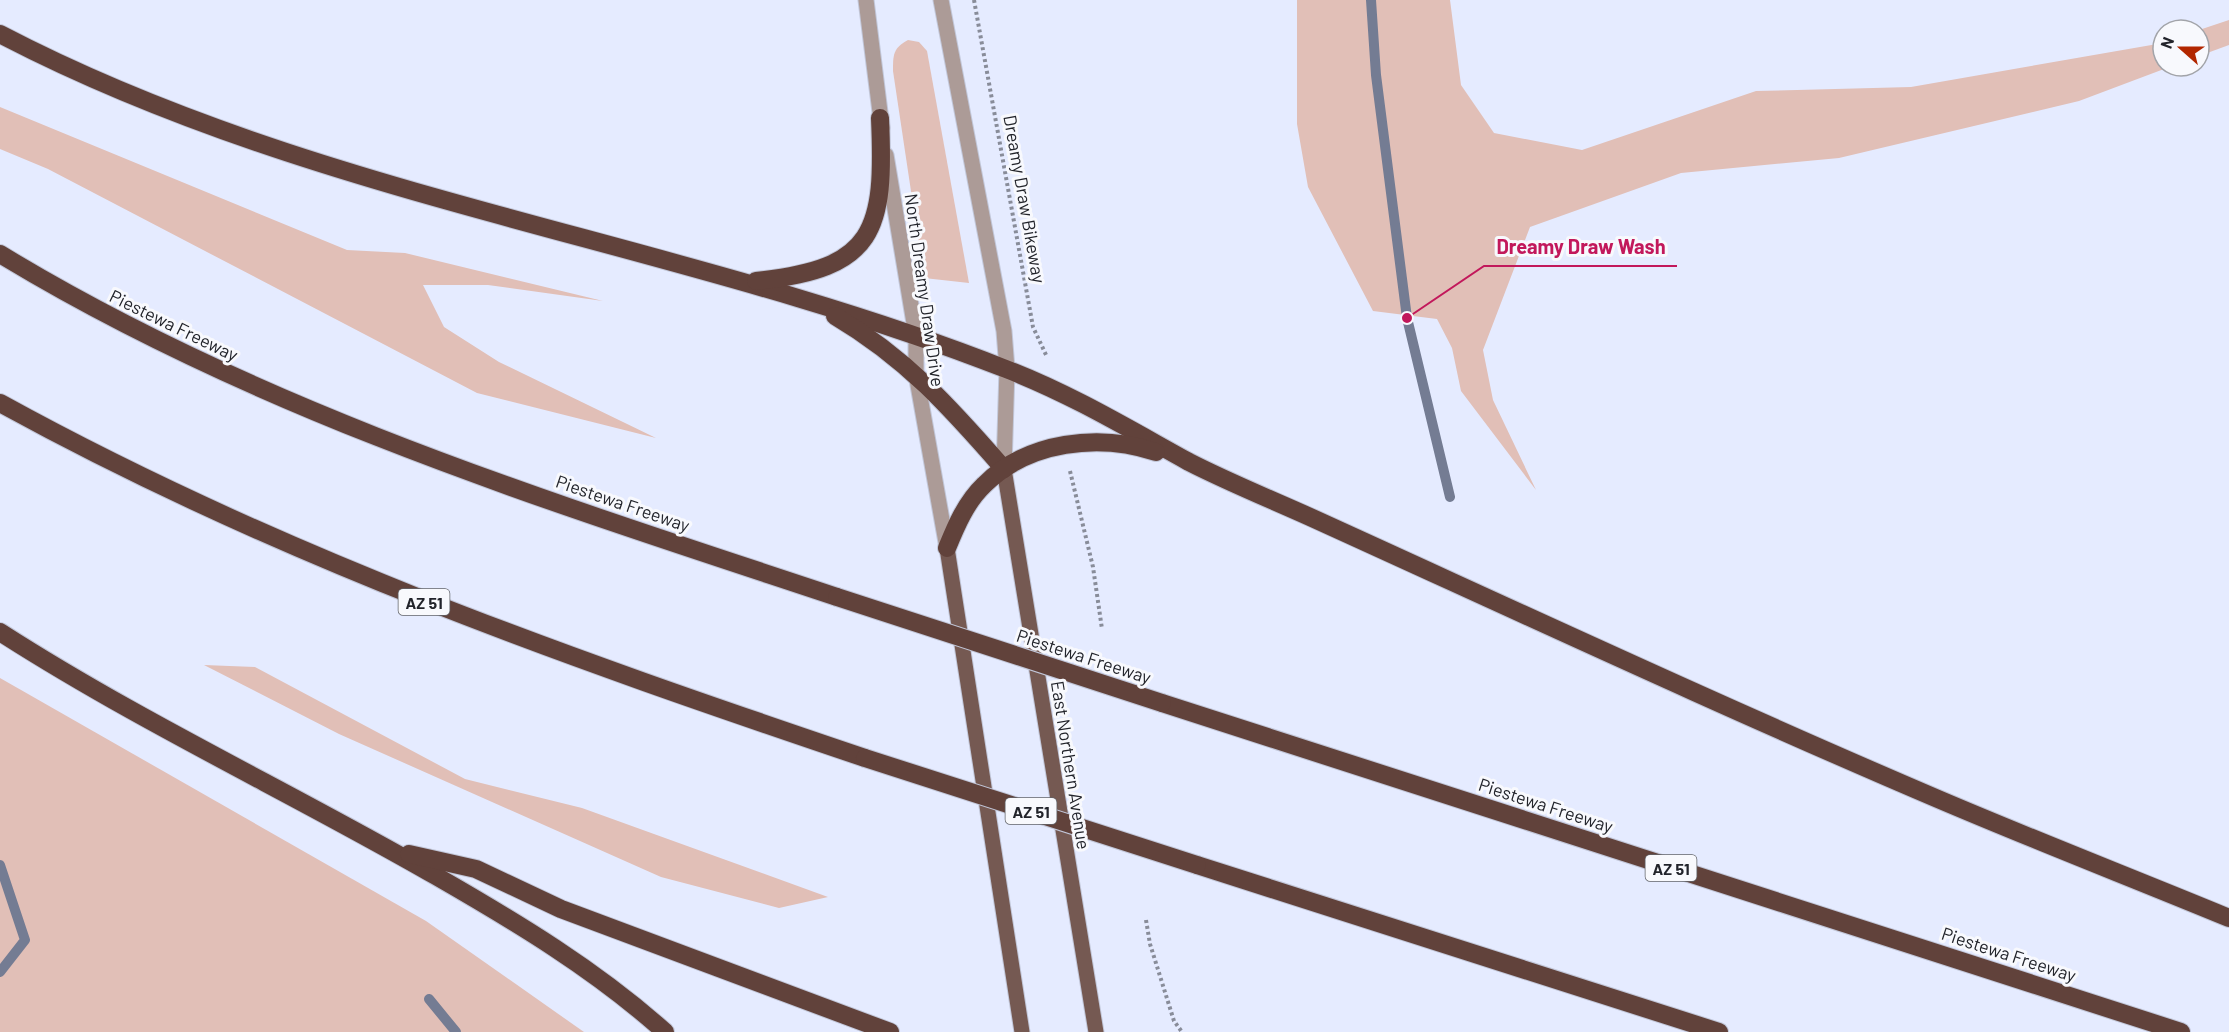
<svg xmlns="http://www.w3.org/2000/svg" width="2229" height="1032" font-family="Barlow,sans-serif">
<rect width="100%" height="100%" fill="#e5ebff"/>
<!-- green -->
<g fill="#e1bfb7">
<polygon points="1297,0 1450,0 1461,85 1494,133 1582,150 1756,91 1911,87 2163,43 2163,66 2172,66 2079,101 1839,158 1681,173 1530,227 1483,350 1493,400 1536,490 1461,391 1452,348 1437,319 1373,311 1308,187 1297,124"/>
<polygon points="2229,20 2229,45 2199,56 2199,30"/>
<path d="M908,40L919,42L927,51L969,283L924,278L893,71C893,55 893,48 908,40Z"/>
<polygon points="0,107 347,250 405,253 603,301 488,285 423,285 444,327 499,362 656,438 477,393 48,169 0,149"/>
<polygon points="204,665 255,667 465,779 582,808 828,897 779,908 661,877 339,734"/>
<polygon points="0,678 426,921 584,1032 0,1032"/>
</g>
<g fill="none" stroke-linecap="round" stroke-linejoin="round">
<!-- stream -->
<g stroke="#747c93" stroke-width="10">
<polyline points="1371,0 1376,75 1407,318 1450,497"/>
<polyline points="0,865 25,940 0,972"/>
<polyline points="429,999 456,1032"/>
</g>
<!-- minor casing -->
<g stroke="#c2c7d9" stroke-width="17">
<g id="minor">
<polyline points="866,0 882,128"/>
<polyline points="941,0 1004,331 1007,369 1004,469"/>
<polyline points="886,155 916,335 916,374 947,548"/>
</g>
</g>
<!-- major casing -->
<g stroke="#c2c7d9" stroke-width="17">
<g id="major">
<polyline points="1004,469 1096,1032"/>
<polyline points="947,548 1022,1032"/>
</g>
</g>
<!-- highway casing -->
<g stroke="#c2c7d9" stroke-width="20">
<g id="highway">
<path d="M0,34C318,200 676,239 1006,369C1071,394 1129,429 1189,462C1228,482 1270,499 1310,517C1519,612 1727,709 1938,799C2034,840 2132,878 2229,918"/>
<path d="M0,254C260,412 551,502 837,597"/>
<path d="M756,281C876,269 885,230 880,118"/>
<path d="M835,316C906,358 950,407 1004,469"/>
<path d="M0,403C278,556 566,657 865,758"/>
<path d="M947,548C956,526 966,502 984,485C1028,441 1099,433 1156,452"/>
<path d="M0,632C140,722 292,793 436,876C516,922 596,970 665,1032"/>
<polyline points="1162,703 2181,1032"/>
<polyline points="409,854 476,869 561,909 890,1032"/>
<polyline points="1197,865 1719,1032"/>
</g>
</g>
<!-- path -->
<g stroke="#888c99" stroke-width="4" stroke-dasharray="3 3" stroke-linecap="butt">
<polyline points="974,0 1033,327 1047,357"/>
<polyline points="1070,471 1093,567 1102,629"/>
<polyline points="1146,920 1150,944 1174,1021 1182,1032"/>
</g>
<!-- minor -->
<use href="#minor" stroke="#ac9b97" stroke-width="15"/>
<!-- major -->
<use href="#major" stroke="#755952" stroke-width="15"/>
<!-- highway -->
<use href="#highway" stroke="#61423b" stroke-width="18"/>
<!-- highway-bridge casing -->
<g stroke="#c2c7d9" stroke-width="20" stroke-linecap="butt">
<g id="highway-bridge">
<polyline points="837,597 1162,703"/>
<polyline points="865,758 1197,865"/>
</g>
</g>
<!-- highway-bridge -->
<use href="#highway-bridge" stroke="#61423b" stroke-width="18"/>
</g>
<g text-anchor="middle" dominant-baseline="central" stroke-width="6" stroke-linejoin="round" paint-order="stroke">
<!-- shield labels -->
<g fill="#f8f9fd" stroke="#62646a" stroke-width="1.5">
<rect x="398.5" y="589" width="51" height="26" rx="4.5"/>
<rect x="1005.5" y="798" width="51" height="26" rx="4.5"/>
<rect x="1645.5" y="855" width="51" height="26" rx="4.5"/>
</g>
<g font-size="16" font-weight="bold" fill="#22242b">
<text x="424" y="602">AZ 51</text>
<text x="1031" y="811">AZ 51</text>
<text x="1671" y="868">AZ 51</text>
</g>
<!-- street labels -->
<g font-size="18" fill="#22242b" stroke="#f8f9fd">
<text transform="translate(1025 199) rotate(80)">Dreamy Draw Bikeway</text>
<text transform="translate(925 290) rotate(82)">North Dreamy Draw Drive</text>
<text transform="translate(174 325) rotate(26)">Piestewa Freeway</text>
<text transform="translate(623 503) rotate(19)">Piestewa Freeway</text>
<text transform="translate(1084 656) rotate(18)">Piestewa Freeway</text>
<text transform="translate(1071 765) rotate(81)">East Northern Avenue</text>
<text transform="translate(1546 805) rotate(18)">Piestewa Freeway</text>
<text transform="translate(2009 954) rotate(18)">Piestewa Freeway</text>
</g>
</g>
<!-- callouts -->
<path fill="none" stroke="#c2185b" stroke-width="2" d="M1407 318L1484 266H1677"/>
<circle fill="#c2185b" stroke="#f8f9fd" stroke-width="2" cx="1407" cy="318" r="6"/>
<g font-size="20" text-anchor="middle" font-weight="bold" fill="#c2185b" stroke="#f8f9fd" stroke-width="6" stroke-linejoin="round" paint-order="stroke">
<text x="1581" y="254">Dreamy Draw Wash</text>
</g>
<!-- north arrow -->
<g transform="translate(2181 48) rotate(291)"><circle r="28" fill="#f8f9fd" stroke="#a2a4a9" stroke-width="1.5"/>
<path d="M0-4.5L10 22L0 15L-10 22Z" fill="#b22700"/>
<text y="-9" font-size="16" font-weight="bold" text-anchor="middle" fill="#22242b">N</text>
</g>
</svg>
